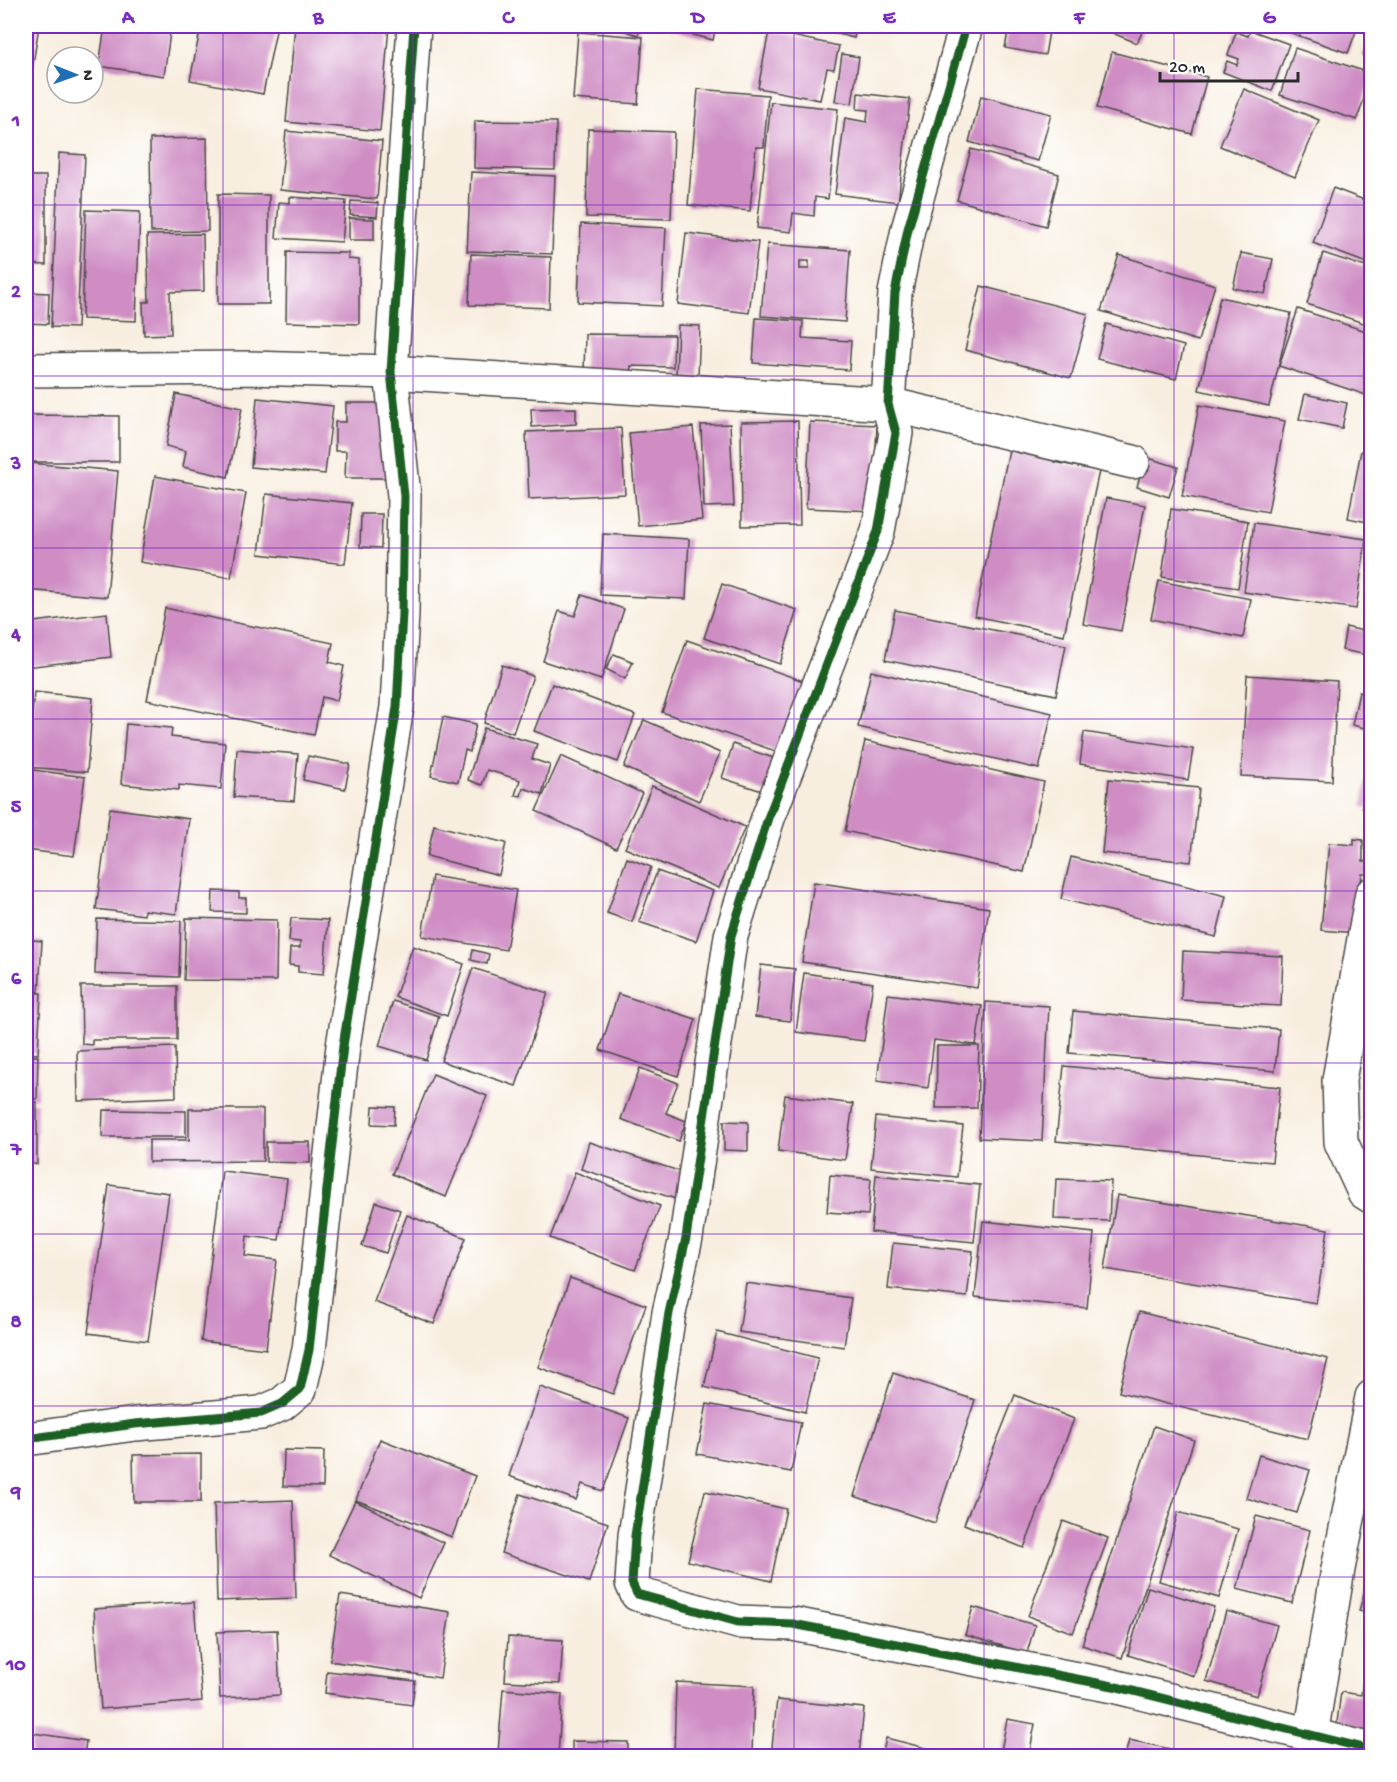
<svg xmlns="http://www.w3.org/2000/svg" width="1397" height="1782" font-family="'Gochi Hand',sans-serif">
<rect width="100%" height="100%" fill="#fff"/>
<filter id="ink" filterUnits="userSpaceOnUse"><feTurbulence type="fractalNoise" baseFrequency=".0167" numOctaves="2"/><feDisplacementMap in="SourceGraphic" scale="12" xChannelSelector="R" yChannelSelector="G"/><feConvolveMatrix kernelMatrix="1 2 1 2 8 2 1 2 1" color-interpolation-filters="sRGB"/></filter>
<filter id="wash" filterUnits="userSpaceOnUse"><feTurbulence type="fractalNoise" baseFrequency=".008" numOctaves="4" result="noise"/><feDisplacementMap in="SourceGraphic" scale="24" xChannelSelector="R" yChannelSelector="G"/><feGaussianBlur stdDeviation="1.35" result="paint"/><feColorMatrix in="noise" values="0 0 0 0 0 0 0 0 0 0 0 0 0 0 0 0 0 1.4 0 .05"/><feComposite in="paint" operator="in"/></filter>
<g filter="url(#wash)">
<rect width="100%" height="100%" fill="#f8eedf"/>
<g id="blocks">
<!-- building -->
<g fill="#cf8dc4" fill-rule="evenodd">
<polygon points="26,26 39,26 27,102 26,102"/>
<polygon points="105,26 171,26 164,76 99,66"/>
<polygon points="201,26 277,26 263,94 190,80"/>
<polygon points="295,26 389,26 380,131 286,122"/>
<polygon points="610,26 641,26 638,35"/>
<polygon points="671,26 716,26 713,40 670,29"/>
<polygon points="807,26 857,26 854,38"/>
<polygon points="1009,26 1050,26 1045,55 1005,48"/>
<polygon points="1095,26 1145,26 1137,43"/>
<polygon points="1271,26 1358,26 1348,53"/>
<polygon points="1250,30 1289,44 1272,91 1223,72 1227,61 1237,65 1239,59 1228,55 1236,32 1248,36"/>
<polygon points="769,31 839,46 834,69 827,68 820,100 758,88"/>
<polygon points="578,32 643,37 638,104 573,99"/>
<polygon points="1371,32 1372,32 1372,59 1363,56"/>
<polygon points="1295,48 1372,74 1357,120 1280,95"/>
<polygon points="1112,52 1207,77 1192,134 1097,108"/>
<polygon points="842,54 859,57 852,104 835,101"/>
<polygon points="698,89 768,95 764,147 756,147 750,211 688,205"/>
<polygon points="1244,89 1319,120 1295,177 1220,146"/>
<polygon points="858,93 910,99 898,202 835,194 845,118 867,122 868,110 857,109"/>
<polygon points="981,96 1051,114 1038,161 969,142"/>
<polygon points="771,102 838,109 828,199 815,197 814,216 793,213 791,232 757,228"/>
<polygon points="475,121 556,122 555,170 474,168"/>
<polygon points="588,129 674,132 671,219 586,217"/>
<polygon points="286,131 382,141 377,199 280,190"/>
<polygon points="207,138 208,231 151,232 150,139"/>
<polygon points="971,149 1059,174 1046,226 957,200"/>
<polygon points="59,153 85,155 77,328 51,327"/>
<polygon points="471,172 555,176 552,254 467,251"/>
<polygon points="26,176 46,176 46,265 26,264"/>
<polygon points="1333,188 1372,203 1372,265 1313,243"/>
<polygon points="218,194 269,195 269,304 218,304"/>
<polygon points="290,197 346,201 342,242 276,238 279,202 290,203"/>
<polygon points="351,201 378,203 377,217 350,215"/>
<polygon points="86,210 140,212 136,321 82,319"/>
<polygon points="349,218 374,219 374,240 349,240"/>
<polygon points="581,224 666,228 662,306 578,302"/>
<polygon points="686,233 758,242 749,313 678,304"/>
<polygon points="203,234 204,291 170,292 171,334 144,335 143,302 149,302 147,235"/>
<path d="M767,244L850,250L845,322L761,316ZM800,261H809V269H800Z"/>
<polygon points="287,252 348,253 348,259 359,260 359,324 286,322"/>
<polygon points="1241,253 1273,259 1265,294 1233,288"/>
<polygon points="1323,253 1372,269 1372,326 1307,304"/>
<polygon points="471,254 551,257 549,308 469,305"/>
<polygon points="1119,255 1215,285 1198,341 1101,311"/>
<polygon points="981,286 1088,314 1071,378 965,350"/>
<polygon points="26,292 49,293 48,324 26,323"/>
<polygon points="1220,297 1291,313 1269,406 1199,390"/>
<polygon points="1298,309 1372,333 1372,397 1279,366"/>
<polygon points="756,318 803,321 802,338 851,341 849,370 753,363"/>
<polygon points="1106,324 1184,346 1176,379 1097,359"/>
<polygon points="678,325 700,326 698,377 676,376"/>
<polygon points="585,334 674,335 673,367 631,366 630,374 584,373"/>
<polygon points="176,394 242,408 228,477 183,467 186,451 166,446"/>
<polygon points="1305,394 1347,403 1342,428 1299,419"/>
<polygon points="257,398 333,406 325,474 251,467"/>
<polygon points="346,403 389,403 388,478 345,478 346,451 335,451 335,422 346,422"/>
<polygon points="1199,405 1285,421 1268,512 1182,496"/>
<polygon points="576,408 576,424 532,427 531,409"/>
<polygon points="29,415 119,416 119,462 29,462"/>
<polygon points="798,421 800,525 742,526 741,422"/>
<polygon points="810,422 877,425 873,511 806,508"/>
<polygon points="730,424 734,506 704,507 701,425"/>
<polygon points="693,427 702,520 638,526 629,433"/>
<polygon points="621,428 625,494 529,499 526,432"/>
<polygon points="1010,445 1055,455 1054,462 1099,471 1064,635 975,616"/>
<polygon points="1361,451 1372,453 1372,523 1348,518"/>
<polygon points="1145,457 1178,467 1169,497 1137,487"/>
<polygon points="29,463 118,471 107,597 26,590 26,508"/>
<polygon points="155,476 246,493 231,578 140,562"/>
<polygon points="266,494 352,503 345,564 259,554"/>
<polygon points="1106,498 1145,505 1121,631 1083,624"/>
<polygon points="1171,509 1248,521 1238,588 1162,577"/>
<polygon points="361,514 382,514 381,548 360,547"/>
<polygon points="1254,523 1366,539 1356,609 1244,592"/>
<polygon points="603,534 689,539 686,599 600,595"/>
<polygon points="1159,581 1251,599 1243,638 1151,619"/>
<polygon points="722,584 797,610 780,664 704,638"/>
<polygon points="582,595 624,609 601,680 543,661 559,611 575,616"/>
<polygon points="165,608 333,643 329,662 344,666 337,701 322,697 314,735 147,700"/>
<polygon points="895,610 1066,645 1056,695 885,660"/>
<polygon points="107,613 111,657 26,667 26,623"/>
<polygon points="1346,627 1372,633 1372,656 1342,650"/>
<polygon points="687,640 806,682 781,753 662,712"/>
<polygon points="614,654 633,662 625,679 606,669"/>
<polygon points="502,665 533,676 513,733 484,723"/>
<polygon points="871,671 1052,713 1039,769 858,727"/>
<polygon points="1247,675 1337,681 1332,781 1241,776"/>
<polygon points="552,684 635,715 618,762 534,731"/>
<polygon points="34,692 93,698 87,772 27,767"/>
<polygon points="1359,692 1372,694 1372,730 1352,725"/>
<polygon points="443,717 476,724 470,752 465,750 458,782 431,776"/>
<polygon points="644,720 720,753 699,801 624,767"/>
<polygon points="126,724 172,728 171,737 225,743 221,789 179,785 179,790 121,784"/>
<polygon points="484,728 537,744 532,759 550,765 542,794 523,788 521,796 515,795 520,780 487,770 482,785 468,780"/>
<polygon points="1084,732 1193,749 1188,780 1080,764"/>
<polygon points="865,741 1044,782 1024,872 845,831"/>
<polygon points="733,744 779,760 768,793 722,778"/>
<polygon points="237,749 298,754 294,801 234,797"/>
<polygon points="1370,752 1372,753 1372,808 1362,807"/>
<polygon points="308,756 350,764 345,789 303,780"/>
<polygon points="561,756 642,793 616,848 536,811"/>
<polygon points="26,769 85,777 74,856 26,850"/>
<polygon points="1109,779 1199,788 1191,862 1102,853"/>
<polygon points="652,786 745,827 719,888 625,848"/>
<polygon points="110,808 189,819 176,914 144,910 144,915 96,909"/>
<polygon points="434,825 506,843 499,875 427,856"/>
<polygon points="1354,839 1363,840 1363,861 1368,862 1367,874 1362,874 1356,933 1321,930 1329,843 1354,845"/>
<polygon points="1071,857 1226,896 1216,937 1061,899"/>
<polygon points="627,858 651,867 632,922 607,913"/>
<polygon points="657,871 713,891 696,941 639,922"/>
<polygon points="432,876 516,890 506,950 422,936"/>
<polygon points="814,882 989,908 977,988 802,962"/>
<polygon points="213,891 239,892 239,898 246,898 246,913 212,912"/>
<polygon points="186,918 277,920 276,981 184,980"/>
<polygon points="291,918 328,920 324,974 298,972 298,966 289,965 290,948 300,948 300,942 289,941"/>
<polygon points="97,919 181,921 179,977 95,974"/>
<polygon points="26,939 42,941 39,992 26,991"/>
<polygon points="413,946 464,964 447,1016 395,997"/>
<polygon points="473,950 489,954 487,964 471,960"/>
<polygon points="1183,951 1283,956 1281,1006 1181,1000"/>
<polygon points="761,965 795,969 790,1021 755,1017"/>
<polygon points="473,968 548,993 516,1086 441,1061"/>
<polygon points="804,973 873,983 864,1041 796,1032"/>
<polygon points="81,986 177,986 177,1040 92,1040 92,1045 82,1044"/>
<polygon points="26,993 41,993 38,1054 26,1053"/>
<polygon points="618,994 696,1019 678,1076 600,1050"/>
<polygon points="888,994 982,1006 976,1045 934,1040 928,1088 877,1081"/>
<polygon points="393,1001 439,1016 426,1060 379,1046"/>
<polygon points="986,1002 1049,1006 1042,1141 979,1138"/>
<polygon points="1073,1011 1279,1029 1275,1071 1069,1053"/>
<polygon points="937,1046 979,1046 977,1108 936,1108"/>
<polygon points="175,1047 176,1097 78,1101 77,1051"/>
<polygon points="26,1056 38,1056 37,1099 26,1098"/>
<polygon points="1064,1066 1280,1087 1272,1162 1056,1141"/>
<polygon points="640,1068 678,1083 666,1113 686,1121 679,1141 621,1119"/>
<polygon points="433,1074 487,1096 446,1197 392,1174"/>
<polygon points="785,1095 853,1104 845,1160 778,1151"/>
<rect x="26" y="1102" width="11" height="62"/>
<polygon points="373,1106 395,1107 394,1125 372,1124"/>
<polygon points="189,1109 263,1109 263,1161 149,1162 149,1140 189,1140"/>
<polygon points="103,1110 186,1111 186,1137 102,1137"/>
<polygon points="876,1117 963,1126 957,1177 871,1168"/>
<polygon points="724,1121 748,1122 748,1151 724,1150"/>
<polygon points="266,1142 310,1142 310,1163 266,1162"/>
<polygon points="589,1142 685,1173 676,1199 581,1169"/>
<polygon points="222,1171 287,1179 279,1240 247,1236 245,1256 277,1260 266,1349 201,1341"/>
<polygon points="575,1172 660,1206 635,1270 550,1238"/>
<polygon points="830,1175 871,1179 868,1215 827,1212"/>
<polygon points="876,1175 980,1185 974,1242 871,1232"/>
<polygon points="1056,1179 1111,1181 1109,1221 1054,1219"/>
<polygon points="109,1185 169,1193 148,1341 88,1333"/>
<polygon points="1117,1195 1328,1229 1316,1303 1105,1269"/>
<polygon points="376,1202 400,1210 386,1253 362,1246"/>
<polygon points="407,1215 466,1238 434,1324 374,1302"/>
<polygon points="983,1221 1094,1233 1087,1308 975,1297"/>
<polygon points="893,1243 973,1251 967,1297 888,1289"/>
<polygon points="570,1278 646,1305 613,1394 538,1367"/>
<polygon points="746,1283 851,1298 844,1347 739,1332"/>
<polygon points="1139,1312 1328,1359 1308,1439 1119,1392"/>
<polygon points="717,1332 818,1358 805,1412 704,1387"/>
<polygon points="893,1373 975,1400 935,1523 854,1496"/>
<polygon points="540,1387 629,1418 603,1491 582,1484 576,1500 509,1476"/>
<polygon points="1015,1395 1074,1419 1024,1548 964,1524"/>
<polygon points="707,1404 801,1422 791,1472 697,1454"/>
<polygon points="1154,1426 1194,1440 1122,1658 1082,1645"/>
<polygon points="380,1439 475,1476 452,1537 356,1500"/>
<polygon points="284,1450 324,1451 323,1487 283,1486"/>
<polygon points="201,1454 201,1502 134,1502 133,1455"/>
<polygon points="1259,1455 1310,1470 1297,1513 1246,1498"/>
<polygon points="705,1491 786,1509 771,1581 688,1561"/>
<polygon points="520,1494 608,1523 589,1582 501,1553"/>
<polygon points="293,1500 296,1598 217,1601 214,1503"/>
<polygon points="355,1501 444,1543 419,1598 329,1555"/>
<polygon points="1178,1512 1238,1529 1219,1598 1159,1581"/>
<polygon points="1256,1516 1310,1530 1292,1603 1237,1589"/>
<polygon points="1063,1521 1108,1538 1073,1633 1028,1616"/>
<polygon points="1371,1568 1372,1568 1372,1614 1359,1611"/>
<polygon points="1148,1587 1214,1607 1194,1676 1128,1655"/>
<polygon points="340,1595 450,1612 440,1678 330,1661"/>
<polygon points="194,1602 202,1701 101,1709 94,1609"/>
<polygon points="973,1607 1035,1625 1027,1653 965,1635"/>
<polygon points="1226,1611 1277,1625 1257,1696 1206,1681"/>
<polygon points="1370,1626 1372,1735 1336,1730 1341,1692 1361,1695"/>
<polygon points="277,1630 280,1695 220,1698 217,1632"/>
<polygon points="508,1637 563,1640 560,1684 505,1681"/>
<polygon points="327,1671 415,1681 412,1705 325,1693"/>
<polygon points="676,1682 754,1686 752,1756 674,1756"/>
<polygon points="503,1689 562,1694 558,1756 498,1753"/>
<polygon points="777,1700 864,1708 859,1756 771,1756"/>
<polygon points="1007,1719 1035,1724 1029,1756 1000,1756"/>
<polygon points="33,1733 86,1741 84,1756 30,1756"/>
<polygon points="886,1738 938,1751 937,1756 882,1756"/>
<polygon points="1129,1740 1202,1756 1125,1756"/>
<polygon points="572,1741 628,1742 628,1756 572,1756"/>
</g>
</g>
</g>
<g filter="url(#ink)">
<use href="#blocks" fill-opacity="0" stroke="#4a4846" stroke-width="1.5"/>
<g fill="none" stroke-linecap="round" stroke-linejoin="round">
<!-- street casing -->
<g stroke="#4a4846" stroke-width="36">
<g id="street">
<polyline points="966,26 908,229 895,293 888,404 896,433 878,531 768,818 731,936 686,1238 669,1313 635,1536 632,1583 637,1594 738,1622 793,1624 1113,1686 1372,1750"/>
<polyline points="26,370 249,368 391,372 888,404 1133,462"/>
<polyline points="1372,894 1339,1080 1341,1142 1364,1192 1372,1197"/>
<polyline points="26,1439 135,1424 261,1413 282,1404 300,1389 309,1350 343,1046 397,707 402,613 404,496 391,372 414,26"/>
<polyline points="1311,1735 1338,1569 1372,1397"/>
</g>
</g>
<!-- street -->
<use href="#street" stroke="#fff" stroke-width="33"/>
<!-- cycleway casing -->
<g stroke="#fff" stroke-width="13">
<g id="cycleway">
<polyline points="966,26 908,229 895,293 888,404 896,433 878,531 768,818 731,936 686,1238 669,1313 635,1536 632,1583 637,1594 738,1622 793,1624 1113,1686 1372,1750"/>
<polyline points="26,1439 135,1424 261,1413 282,1404 300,1389 309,1350 343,1046 397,707 402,613 404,496 391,372 414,26"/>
</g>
</g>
<!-- cycleway -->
<use href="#cycleway" stroke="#1b5e20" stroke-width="9"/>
</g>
</g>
<!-- grid -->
<path fill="none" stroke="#7b2cbf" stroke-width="1.5" stroke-opacity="0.55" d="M223,26V1756M413,26V1756M603,26V1756M794,26V1756M984,26V1756M1174,26V1756M26,205H1372M26,376H1372M26,548H1372M26,719H1372M26,891H1372M26,1063H1372M26,1234H1372M26,1406H1372M26,1577H1372"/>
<!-- margin -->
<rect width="1397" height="1782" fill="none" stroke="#fff" stroke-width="66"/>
<!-- north arrow -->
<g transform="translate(75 75) rotate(91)"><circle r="28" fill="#ffffff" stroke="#aaaaaa" stroke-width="1.5"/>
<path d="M0-4.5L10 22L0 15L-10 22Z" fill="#1f6fb2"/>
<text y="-9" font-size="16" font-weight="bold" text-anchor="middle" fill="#2b2b2b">N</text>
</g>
<!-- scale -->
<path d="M1160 72v9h138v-9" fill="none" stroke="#2b2b2b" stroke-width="3"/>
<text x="1169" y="72" font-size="18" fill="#2b2b2b" stroke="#ffffff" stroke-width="4.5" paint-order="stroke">20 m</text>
<rect x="33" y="33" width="1331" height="1716" fill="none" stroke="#7b2cbf" stroke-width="2"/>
<g font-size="20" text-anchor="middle" font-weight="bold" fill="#7b2cbf">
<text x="128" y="23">A</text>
<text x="318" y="23">B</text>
<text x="508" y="23">C</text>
<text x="698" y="23">D</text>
<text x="889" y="23">E</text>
<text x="1079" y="23">F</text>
<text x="1269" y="23">G</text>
<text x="16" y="126">1</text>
<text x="16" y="297">2</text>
<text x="16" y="469">3</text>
<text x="16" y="640">4</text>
<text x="16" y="812">5</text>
<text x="16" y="984">6</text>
<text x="16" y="1155">7</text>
<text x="16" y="1327">8</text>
<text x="16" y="1498">9</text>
<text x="16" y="1670">10</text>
</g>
</svg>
